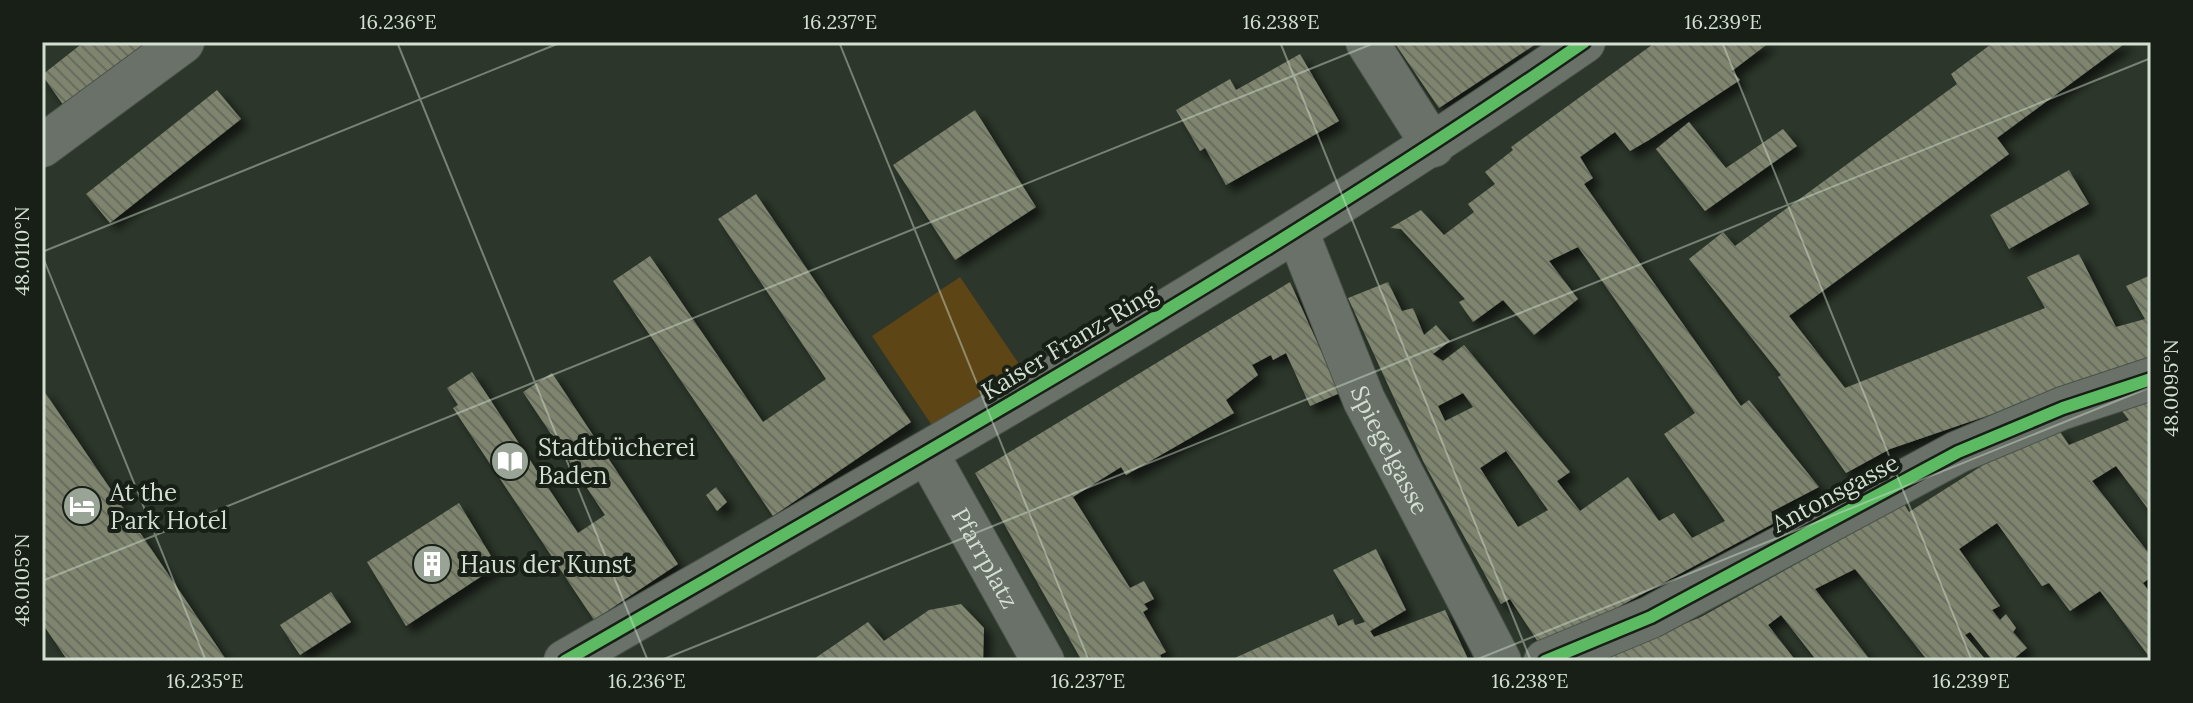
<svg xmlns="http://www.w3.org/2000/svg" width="2193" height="703" font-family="Lora,serif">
<defs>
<pattern id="building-back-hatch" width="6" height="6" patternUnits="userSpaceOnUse" patternTransform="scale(2)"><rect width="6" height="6" fill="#7e846e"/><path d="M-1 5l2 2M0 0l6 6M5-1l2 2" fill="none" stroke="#686d5e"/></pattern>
<filter id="shadow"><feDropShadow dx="7" dy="7" stdDeviation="4" flood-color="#0009"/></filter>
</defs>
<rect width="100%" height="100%" fill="#2c362a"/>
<!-- green -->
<polygon fill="#5d4516" points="960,277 1021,367 933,427 872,336"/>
<!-- building -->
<g fill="url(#building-back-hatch)" fill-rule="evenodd" filter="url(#shadow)">
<polygon points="84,42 161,42 69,113 42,75"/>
<polygon points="1394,42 1539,42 1439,108"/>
<path d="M1656,42H1770L1732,71L1740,80L1649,140L1630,151L1615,132L1580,157L1593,178L1584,184L1741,406L1749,400L1819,487L1771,512L1778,521L1542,648L1510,599L1501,604L1424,463L1348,298L1388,282L1402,311L1413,308L1424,335L1436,325L1450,341L1433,354L1443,361L1464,345L1570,472L1557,481L1580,511L1628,477L1659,521L1674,513L1692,538L1725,521L1664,434L1695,413L1578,247L1549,261L1578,299L1534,335L1503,300L1473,322L1459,302L1465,299L1401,229L1390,228L1421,210L1444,235L1474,212L1468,204L1495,184L1485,172L1513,150L1511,147ZM1463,393L1473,407L1445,421L1438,406ZM1506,451L1548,510L1518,527L1480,468Z"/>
<polygon points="1994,42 2127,42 1997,138 2009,154 1789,316 1845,388 2045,308 2027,277 2079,254 2116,327 2145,319 2126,286 2151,275 2151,360 1890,449 1846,473 1778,377 1781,375 1689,259 1723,232 1735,246 1957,84 1951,74"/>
<polygon points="1300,54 1339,121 1226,185 1205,148 1200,151 1176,110 1230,79 1236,90"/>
<polygon points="217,90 241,119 110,223 86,194"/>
<polygon points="975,110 1036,207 955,260 893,165"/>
<polygon points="1689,122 1726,168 1783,129 1797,146 1705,211 1656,149"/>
<polygon points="2069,170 2089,204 2009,249 1990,215"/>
<polygon points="756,194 911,422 773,516 613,281 650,256 763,422 826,379 718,219"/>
<polygon points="1290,282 1340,393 1310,406 1286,353 1273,360 1271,355 1252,365 1258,375 1226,400 1234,413 1126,475 1121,467 1073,497 1130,588 1144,581 1154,599 1144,604 1148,609 1143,612 1166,652 1160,655 1163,661 1082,661 975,473"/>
<polygon points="472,372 578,533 605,515 523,392 552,373 678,564 594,620 453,408 458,405 447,388"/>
<polygon points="42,388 227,661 68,661 42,623"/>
<polygon points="2151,401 2151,513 2116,466 2092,481 2151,556 2151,577 2143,583 2151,594 2151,659 2100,591 2070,611 2049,583 2042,586 1997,523 1959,549 2000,606 1992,610 2000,620 2006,614 2016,628 2013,632 2027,648 2011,661 1993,661 1970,632 1965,635 1985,659 1982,661 1928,661 1855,569 1815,589 1871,661 1817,661 1781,615 1768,625 1796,661 1595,661 1701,617 1904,504 1909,512 1999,455 2058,429 2069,445 2129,420 2122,411"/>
<polygon points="716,487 727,502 717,511 706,495"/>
<polygon points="459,503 497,566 406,626 367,562"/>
<polygon points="1376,549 1406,610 1370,631 1374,637 1445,610 1469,661 1228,661 1333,614 1338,626 1353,619 1355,625 1365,622 1333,570"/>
<polygon points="331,592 351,622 300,655 280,625"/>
<polygon points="961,604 984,628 983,661 811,661 868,622 884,641 929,610"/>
</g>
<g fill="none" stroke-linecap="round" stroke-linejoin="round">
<!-- minor casing -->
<g stroke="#4a5349" stroke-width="44">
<g id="minor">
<polyline points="1367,42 1433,146"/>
<polyline points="42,146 183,42"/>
<path id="s1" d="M1297,231L1364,400L1500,661"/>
<path id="s2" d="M927,453L1043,661"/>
<path d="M565,661C909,462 1257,268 1584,42"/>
<polyline points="1545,661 1651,617 1958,452 2063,408 2151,379"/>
</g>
</g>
<!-- minor -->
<use href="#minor" stroke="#697168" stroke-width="42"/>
<!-- cycleway casing -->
<g stroke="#171f16" stroke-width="17">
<g id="cycleway">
<path d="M565,661C909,462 1257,268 1584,42"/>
<polyline points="1545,661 1651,617 1958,452 2063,408 2151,379"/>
</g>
</g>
<!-- cycleway -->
<use href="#cycleway" stroke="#5cba63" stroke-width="12"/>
</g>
<!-- ticks -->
<path fill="none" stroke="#d3dfd1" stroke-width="2" stroke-opacity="0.45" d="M397,42L648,661M839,42L1089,661M1280,42L1531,661M1722,42L1972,661M42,252L562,42M42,255L206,661M42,581L1377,42M659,661L2151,58M1473,661L2151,387"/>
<!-- icons -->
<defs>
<g id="library-disc" transform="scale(2)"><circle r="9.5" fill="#99a497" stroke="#171f16"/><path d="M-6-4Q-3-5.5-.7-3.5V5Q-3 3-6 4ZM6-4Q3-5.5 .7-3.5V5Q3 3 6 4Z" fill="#fff"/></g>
<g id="hotel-disc" transform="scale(2)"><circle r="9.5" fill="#99a497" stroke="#171f16"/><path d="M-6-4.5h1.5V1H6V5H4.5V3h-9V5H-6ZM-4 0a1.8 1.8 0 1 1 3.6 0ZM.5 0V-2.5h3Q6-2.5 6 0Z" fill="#fff"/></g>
<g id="building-disc" transform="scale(2)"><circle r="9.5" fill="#99a497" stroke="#171f16"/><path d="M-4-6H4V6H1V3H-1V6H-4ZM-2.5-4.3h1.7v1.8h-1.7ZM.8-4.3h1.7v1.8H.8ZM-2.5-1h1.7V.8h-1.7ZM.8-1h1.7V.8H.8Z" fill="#fff"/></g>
</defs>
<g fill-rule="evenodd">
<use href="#library-disc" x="510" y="461"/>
<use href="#hotel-disc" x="82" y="506"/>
<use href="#building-disc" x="432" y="564"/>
</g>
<g text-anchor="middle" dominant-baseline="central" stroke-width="8" stroke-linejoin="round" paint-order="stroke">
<!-- street labels -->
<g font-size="24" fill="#d3dfd1" stroke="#171f16">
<text transform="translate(1069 342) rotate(-31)">Kaiser Franz-Ring</text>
<text stroke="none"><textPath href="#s1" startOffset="238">Spiegelgasse</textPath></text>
<text transform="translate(1835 493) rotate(-28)">Antonsgasse</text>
<text stroke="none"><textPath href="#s2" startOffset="120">Pfarrplatz</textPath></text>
</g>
<!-- poi labels -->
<g font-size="24" fill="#d3dfd1" stroke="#171f16" text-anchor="start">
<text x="538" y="447">Stadtbücherei<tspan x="538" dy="28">Baden</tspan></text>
<text x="110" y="492">At the<tspan x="110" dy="28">Park Hotel</tspan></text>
<text x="460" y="564">Haus der Kunst</text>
</g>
</g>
<!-- border -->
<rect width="2193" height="703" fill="none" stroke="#171f16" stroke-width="88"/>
<rect x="44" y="44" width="2105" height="615" fill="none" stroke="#d3dfd1" stroke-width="3"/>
<g font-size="20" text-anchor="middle" fill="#d3dfd1">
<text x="398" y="29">16.236°E</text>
<text x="840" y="29">16.237°E</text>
<text x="1281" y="29">16.238°E</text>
<text x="1723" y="29">16.239°E</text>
<text transform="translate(22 251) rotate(-90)" y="7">48.0110°N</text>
<text transform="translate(2171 388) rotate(-90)" y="7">48.0095°N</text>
<text transform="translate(22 580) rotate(-90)" y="7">48.0105°N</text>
<text x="205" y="688">16.235°E</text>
<text x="647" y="688">16.236°E</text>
<text x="1088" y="688">16.237°E</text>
<text x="1530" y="688">16.238°E</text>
<text x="1971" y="688">16.239°E</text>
</g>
</svg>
